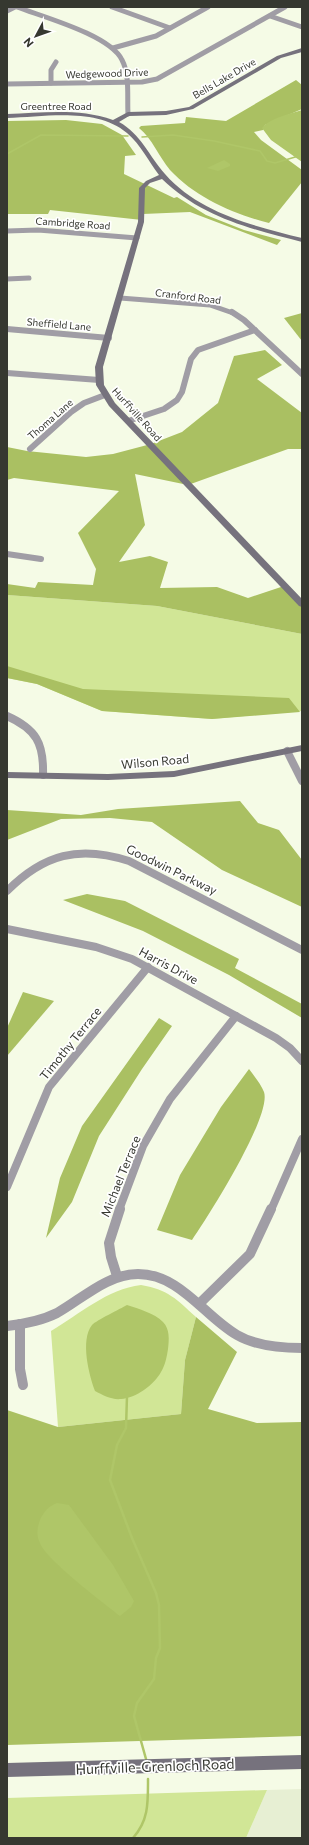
<svg xmlns="http://www.w3.org/2000/svg" width="309" height="1845" font-family="Commissioner,sans-serif">
<rect width="100%" height="100%" fill="#f5fbe6"/>
<!-- built -->
<polygon fill="#e7efd3" points="302,1789 302,1838 246,1838 267,1790"/>
<!-- green -->
<g fill="#d1e696">
<polygon points="7,595 157,606 302,634 302,711 212,719 102,711 37,684 7,678"/>
<path d="M141,1285C169,1290 176,1299 196,1317L185,1360L181,1414L58,1427L51,1331C80,1314 107,1289 141,1285Z"/>
<polygon points="267,1790 246,1838 7,1838 7,1798"/>
</g>
<!-- forest -->
<g fill="#aac062">
<path d="M296,80L302,85V109L265,125L263,130L254,132L261,140L302,170V182L269,223C233,214 195,197 170,170C159,157 152,138 139,128L141,126L185,123L186,117L226,121Z"/>
<polygon points="66,120 102,124 122,135 136,155 125,156 124,174 174,198 177,197 206,215 244,230 281,240 277,245 190,212 143,214 142,220 50,210 48,214 7,214 7,121"/>
<polygon points="302,313 302,341 284,318"/>
<polygon points="265,350 282,365 257,379 302,413 302,449 288,449 188,485 135,474 145,525 119,562 150,556 168,562 160,588 217,587 248,598 287,585 302,601 302,634 157,606 7,595 7,584 35,588 38,582 93,585 96,569 78,533 119,491 14,478 7,480 7,447 27,451 86,457 113,454 151,444 182,432 218,403 234,356"/>
<polygon points="7,666 83,689 289,698 300,712 212,719 102,711 37,684 7,678"/>
<polygon points="240,801 258,823 279,830 302,860 302,907 222,870 152,822 110,818 61,819 7,840 7,810 81,815 118,809"/>
<polygon points="87,894 125,901 239,959 235,968 302,1004 302,1018 229,975 143,931 63,900"/>
<polygon points="23,992 54,1001 7,1056 7,1028"/>
<polygon points="159,1018 172,1026 142,1069 99,1136 72,1202 46,1238 60,1178 82,1126"/>
<path d="M249,1069C254,1076 261,1084 264,1092C272,1116 208,1217 192,1240L157,1230L180,1175L221,1107Z"/>
<polygon points="196,1317 237,1352 208,1409 257,1423 302,1422 302,1736 7,1745 7,1410 58,1427 181,1414 185,1360"/>
</g>
<!-- water -->
<g fill="#afc668">
<path d="M302,110V162L271,140L262,128C270,118 290,114 302,110Z"/>
<polygon points="224,160 230,164 230,166 218,171 207,168"/>
<path d="M127,1305C139,1309 154,1313 163,1322C170,1329 169,1340 168,1349C167,1356 165,1366 161,1372C154,1385 136,1398 121,1399C111,1400 103,1395 95,1391C89,1375 80,1340 92,1325C97,1320 120,1309 127,1305Z"/>
<path d="M57,1503L69,1505L113,1565L134,1601L131,1607L120,1616C104,1603 46,1560 40,1543C36,1535 37,1528 40,1520C44,1511 49,1506 57,1503Z"/>
</g>
<g fill="none" stroke-linecap="round" stroke-linejoin="round">
<!-- stream-far1 -->
<g stroke="#afc668" stroke-width="1.5">
<polyline points="142,137 173,135 214,141 260,151 267,161 275,163 302,155"/>
<polyline points="7,154 41,135 128,136"/>
</g>
<!-- stream -->
<g stroke="#afc668" stroke-width="2.5">
<polyline points="127,1396 126,1428 117,1445 110,1480 132,1538 156,1593 159,1605 160,1648 156,1658 154,1679 137,1703 134,1716 146,1759"/>
<path d="M133,1838C149,1820 148,1802 148,1779"/>
</g>
<!-- street-far3 -->
<g stroke="#a09da5" stroke-width="5">
<path d="M17,7C43,17 110,35 122,60C130,75 127,97 128,114"/>
<polyline points="112,7 170,28"/>
<polyline points="7,11 15,7"/>
<polyline points="270,16 302,27"/>
<polyline points="113,48 156,36 208,7"/>
<polyline points="51,83 51,70 56,62"/>
<polyline points="7,84 142,82 157,79 285,7"/>
<polyline points="7,231 38,230 137,238"/>
<polyline points="7,279 29,278"/>
<polyline points="120,298 210,305 233,313"/>
</g>
<!-- street-far2 -->
<g stroke="#a09da5" stroke-width="6">
<polyline points="232,312 244,320 302,374"/>
<polyline points="7,329 109,338"/>
<polyline points="7,373 99,380"/>
<polyline points="128,421 164,409 177,400 182,392 191,359 198,350 255,330"/>
<polyline points="30,449 71,412 84,403 105,395"/>
<polyline points="7,554 41,559"/>
</g>
<!-- street-far1 -->
<g stroke="#a09da5" stroke-width="8">
<path d="M7,716C36,729 44,743 43,775"/>
<polyline points="287,751 302,781"/>
<path d="M7,891C44,854 79,845 129,861L302,950"/>
<polyline points="7,929 96,947 132,959 276,1038 290,1048 302,1061"/>
<polyline points="7,1187 49,1087 148,967"/>
<polyline points="119,1210 143,1146 170,1099 236,1016"/>
<polyline points="271,1210 302,1139"/>
</g>
<!-- street -->
<g stroke="#a09da5" stroke-width="10">
<polyline points="117,1276 111,1257 109,1243 120,1209"/>
<polyline points="199,1304 250,1254 271,1209"/>
<polyline points="20,1324 20,1369 23,1385"/>
<path d="M7,1326C24,1324 41,1321 57,1313C82,1299 107,1274 138,1274C180,1274 204,1316 237,1335C256,1346 280,1348 302,1348"/>
</g>
<!-- secondary -->
<g fill="#76727d" fill-rule="evenodd">
<path d="M302,48V52L281,58L193,109L166,115L129,116L119,122C141,134 149,156 165,174C199,213 254,226 302,238V242C251,229 201,217 162,179L150,183L145,188L144,222L103,367L104,385L115,403L302,599V607L299,606L109,406L96,385L95,367L138,222L139,188L146,181L159,175C149,162 141,145 127,133C96,107 45,117 7,118V114C43,113 79,108 113,120L128,112L166,111L189,107L277,56Z"/>
<polygon points="302,745 302,751 174,777 108,780 7,778 7,772 108,774 174,771"/>
<polygon points="302,1755 302,1769 7,1777 7,1763"/>
</g>
</g>
<g text-anchor="middle" dominant-baseline="central" stroke-width="3.5" stroke-linejoin="round" paint-order="stroke">
<!-- far-street labels -->
<g font-size="10" fill="#363830" stroke="#fff">
<text transform="translate(107 73) rotate(-2)">Wedgewood Drive</text>
<text transform="translate(224 78) rotate(-30)">Bells Lake Drive</text>
<text x="56" y="106">Greentree Road</text>
<text transform="translate(73 223) rotate(4)">Cambridge Road</text>
<text transform="translate(188 296) rotate(7)">Cranford Road</text>
<text transform="translate(59 324) rotate(5)">Sheffield Lane</text>
<text transform="translate(137 414) rotate(48)">Hurffville Road</text>
<text transform="translate(50 419) rotate(-41)">Thoma Lane</text>
</g>
<!-- street labels -->
<g font-size="12" fill="#363830" stroke="#fff">
<text transform="translate(155 761) rotate(-5)">Wilson Road</text>
<text transform="translate(172 869) rotate(26)">Goodwin Parkway</text>
<text transform="translate(169 965) rotate(28)">Harris Drive</text>
<text transform="translate(70 1043) rotate(-51)">Timothy Terrace</text>
<text transform="translate(120 1176) rotate(-68)">Michael Terrace</text>
</g>
<!-- near-street labels -->
<g font-size="14" fill="#363830" stroke="#fff">
<text transform="translate(155 1766) rotate(-2)">Hurffville-Grenloch Road</text>
</g>
</g>
<!-- border -->
<rect width="309" height="1845" fill="none" stroke="#363830" stroke-width="16"/>
<!-- north arrow -->
<g transform="translate(36 36) rotate(229)" stroke="#ffffff" stroke-width="3" paint-order="stroke">
<path d="M0-3L7 15L0 10L-7 15Z" fill="#363830"/>
<text y="-6" font-size="11" font-weight="bold" text-anchor="middle" fill="#363830">N</text>
</g>
</svg>
